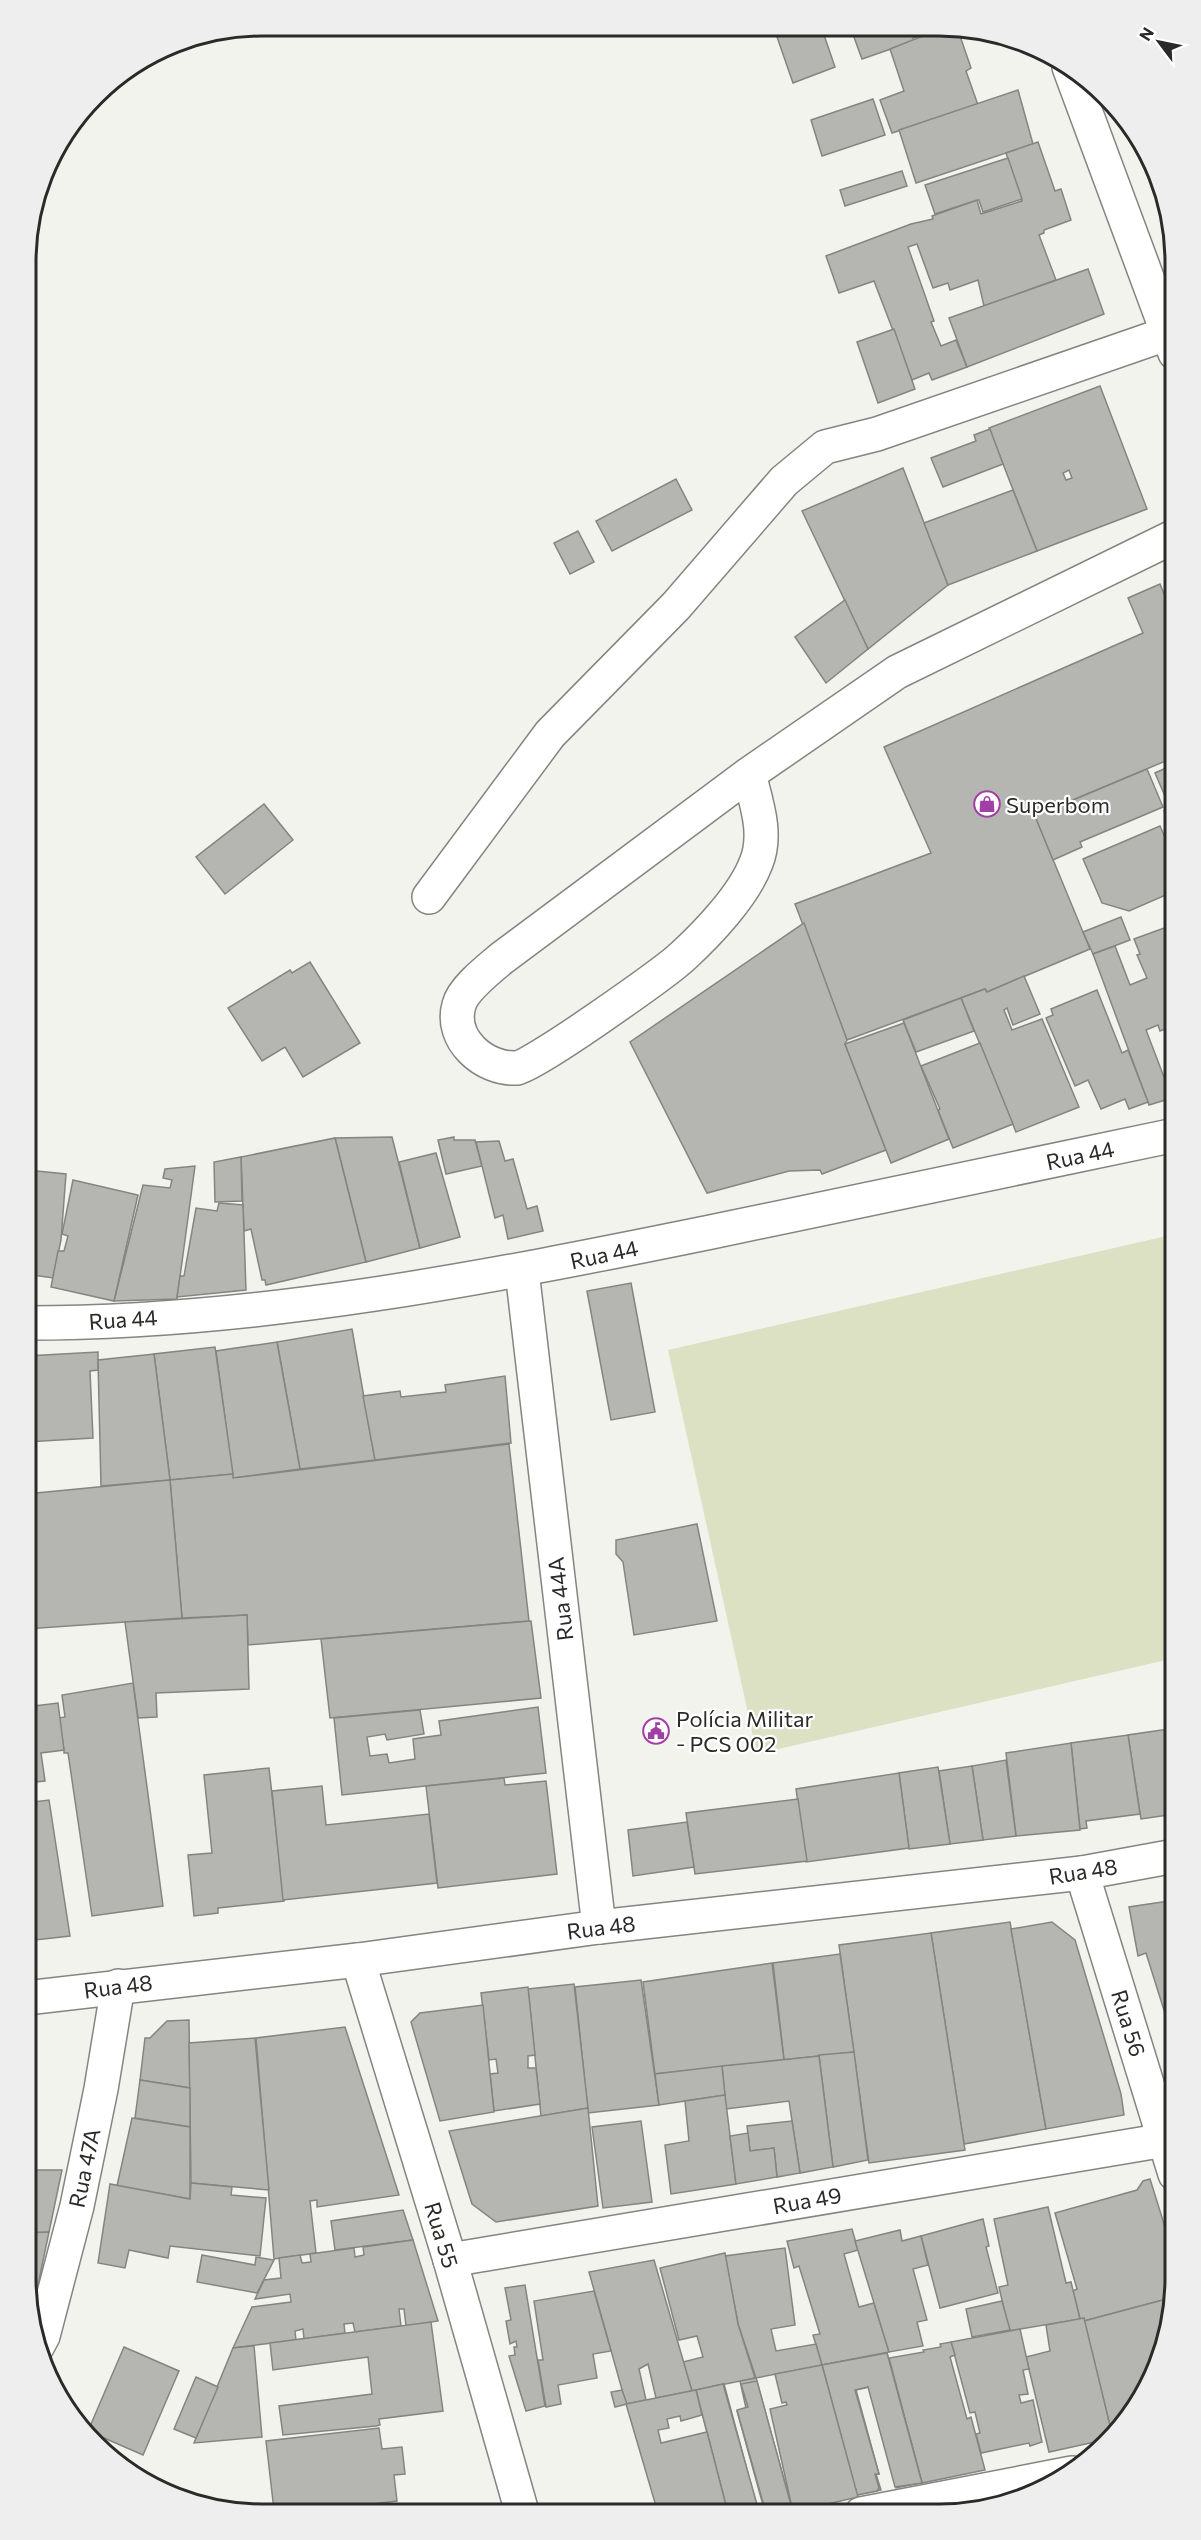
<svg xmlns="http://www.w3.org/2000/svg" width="1201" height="2540" font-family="Commissioner,sans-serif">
<rect width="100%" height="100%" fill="#f2f3ed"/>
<!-- green -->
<polygon fill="#dce1c4" points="1175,1234 1175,1658 757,1754 668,1350"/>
<!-- building -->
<g fill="#b5b6b1" stroke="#848580" stroke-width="1.5" fill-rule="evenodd">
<polygon points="789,29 822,29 835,67 793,83 776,34"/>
<polygon points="851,29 938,30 913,38 914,41 862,59"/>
<polygon points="938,30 958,30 971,68 966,71 978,105 892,133 880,100 904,91 890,49"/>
<polygon points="1018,90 1033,144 916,183 899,130"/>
<polygon points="873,99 885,135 822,156 811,120"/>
<polygon points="1119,112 1136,131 1140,139 1133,142"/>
<polygon points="1140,139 1152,167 1145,170 1133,142"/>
<polygon points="1038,142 1055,191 1061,189 1071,220 1044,230 1044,233 1039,235 1056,280 984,306 978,280 950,290 948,283 933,288 917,244 908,247 934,321 931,322 941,346 956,340 967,367 932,380 929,373 912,380 874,281 839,293 826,256 911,224 933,219 932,216 977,200 981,214 1022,201 1006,153"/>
<polygon points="1008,158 1022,199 983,212 979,200 977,200 935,214 925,185"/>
<polygon points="902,171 907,186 845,206 840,190"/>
<polygon points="1155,172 1167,200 1168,206 1166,207 1152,173"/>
<polygon points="1088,269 1104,314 967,367 949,318"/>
<polygon points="894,329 915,389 878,403 857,342"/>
<path d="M1100,386L1147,509L1037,551L989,428ZM1069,470L1072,478L1066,480L1063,473Z"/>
<polygon points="990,429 1003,464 943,487 931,458 976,441 974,435"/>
<polygon points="903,468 948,585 868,649 802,511"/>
<polygon points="676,479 692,510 612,551 596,521"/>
<polygon points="1013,490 1037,551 948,585 924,523"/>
<polygon points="578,531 594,562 570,574 554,543"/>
<polygon points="1160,584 1175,621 1175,757 1035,816 1090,949 987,992 985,989 847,1040 795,904 931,853 884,747 1143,633 1128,598"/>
<polygon points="845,600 868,649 826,683 795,637"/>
<polygon points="1175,764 1175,806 1170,808 1155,773"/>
<polygon points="1147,769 1163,807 1080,842 1082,847 1053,860 1035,816"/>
<polygon points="264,804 293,840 225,894 196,857"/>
<polygon points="1170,808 1172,811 1175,810 1175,844 1164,811"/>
<polygon points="1160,826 1175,860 1175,891 1129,911 1102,903 1083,859"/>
<polygon points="1121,917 1130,940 1093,954 1083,932"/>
<polygon points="804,923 847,1040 845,1044 886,1150 822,1174 820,1170 789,1171 707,1193 630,1042"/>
<polygon points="1175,924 1175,1029 1169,1030 1168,1028 1160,1031 1158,1025 1146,1030 1172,1098 1149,1105 1093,954 1115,946 1130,985 1147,978 1137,955 1140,954 1134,939"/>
<polygon points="310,962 360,1043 303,1077 285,1047 262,1061 228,1008 290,970 292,973"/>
<polygon points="1024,976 1040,1014 1013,1025 1007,1008 1004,1010 1012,1030 1042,1019 1079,1107 1016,1132 961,998 985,989 987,992"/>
<polygon points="1097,990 1122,1053 1128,1050 1148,1102 1129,1109 1125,1099 1101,1109 1088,1080 1075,1086 1046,1018 1053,1015 1051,1009"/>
<polygon points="961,998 974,1031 916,1052 903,1020"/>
<polygon points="904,1023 949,1139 891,1163 845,1044"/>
<polygon points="980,1043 1013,1124 953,1148 938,1110 940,1109 921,1066"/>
<polygon points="392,1137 420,1248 366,1262 335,1138"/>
<polygon points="454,1137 454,1140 475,1140 482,1166 446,1174 438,1140"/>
<polygon points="335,1138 366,1262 266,1285 265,1280 262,1280 251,1229 244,1231 241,1157"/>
<polygon points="499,1141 505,1161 513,1159 527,1209 537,1206 543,1231 508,1239 503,1215 495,1218 476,1142"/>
<polygon points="436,1153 460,1237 420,1248 399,1162"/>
<polygon points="241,1157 242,1201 215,1202 214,1162"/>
<polygon points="195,1166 177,1299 114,1301 143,1185 170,1188 172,1180 163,1178 165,1169"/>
<polygon points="27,1170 66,1174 61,1240 53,1278 26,1274"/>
<polygon points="73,1180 138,1195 114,1301 51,1287 58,1251 64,1251 68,1236 62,1234"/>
<polygon points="219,1203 243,1205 246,1290 177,1297 180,1276 184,1276 196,1208 217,1211"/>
<polygon points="631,1283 655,1412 611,1420 587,1291"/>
<polygon points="352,1329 375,1460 300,1469 277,1342"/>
<polygon points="277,1342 300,1469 233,1478 216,1351"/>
<polygon points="215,1347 233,1474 170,1480 154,1354"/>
<polygon points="98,1352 98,1370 90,1371 93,1438 26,1442 26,1356"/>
<polygon points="154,1354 170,1480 101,1486 98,1360"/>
<polygon points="505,1376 511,1443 375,1460 363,1396 400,1391 401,1397 446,1392 445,1385"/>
<polygon points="509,1444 529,1621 248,1645 247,1615 182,1618 170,1480 233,1474 233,1478"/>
<polygon points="170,1480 182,1618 26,1629 26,1494"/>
<polygon points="697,1524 717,1621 634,1635 623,1562 616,1554 616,1540"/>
<polygon points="247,1615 249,1689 156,1693 157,1717 138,1718 125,1622"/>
<polygon points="531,1621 541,1698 330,1718 321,1639"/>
<polygon points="26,1642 33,1691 26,1692"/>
<polygon points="133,1683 163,1906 92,1916 68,1753 64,1753 64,1750 59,1718 65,1717 62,1695"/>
<polygon points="58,1703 64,1750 41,1753 45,1781 26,1783 26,1707"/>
<polygon points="538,1707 546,1773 342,1795 334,1718 420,1710 424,1734 387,1740 385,1734 367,1737 370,1756 387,1754 389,1763 415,1759 413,1739 441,1735 439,1721"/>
<polygon points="1175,1728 1175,1814 1141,1819 1128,1735"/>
<polygon points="1128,1735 1140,1814 1086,1821 1087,1828 1080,1829 1071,1743"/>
<polygon points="1071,1743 1080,1830 1016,1836 1006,1753"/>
<polygon points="1006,1760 1016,1836 983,1840 972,1766"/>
<polygon points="972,1766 983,1840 950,1844 939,1771"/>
<polygon points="938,1767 950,1844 909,1849 899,1773"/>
<polygon points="269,1768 284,1901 218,1908 218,1913 194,1916 188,1855 212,1853 204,1775"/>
<polygon points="899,1773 909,1848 806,1862 796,1789"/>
<polygon points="504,1778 505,1785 546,1781 557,1874 438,1888 426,1786"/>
<polygon points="322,1786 326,1825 429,1814 437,1883 283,1900 272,1791"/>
<polygon points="798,1799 807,1861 695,1874 686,1813"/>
<polygon points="49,1800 70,1936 26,1941 26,1803"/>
<polygon points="687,1822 694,1867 633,1876 628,1830"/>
<polygon points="1175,1900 1175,2042 1174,2042 1146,1953 1138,1956 1129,1907"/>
<polygon points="1010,1922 1046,2129 964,2144 931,1933"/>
<polygon points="1052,1922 1075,1940 1121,2094 1124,2115 1046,2129 1011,1929"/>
<polygon points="931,1933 965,2150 869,2163 839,1945"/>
<polygon points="840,1954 854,2052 784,2060 773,1963"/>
<polygon points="772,1963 784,2060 655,2074 643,1982"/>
<polygon points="641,1980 659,2105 588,2113 575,1987"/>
<polygon points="574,1984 588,2108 541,2116 528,1989"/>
<polygon points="528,1987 535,2055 528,2056 528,2068 536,2068 540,2104 494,2111 490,2074 498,2073 496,2059 489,2060 481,1993"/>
<polygon points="483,2005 494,2112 440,2121 411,2022 420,2013"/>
<polygon points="189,2020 190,2088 140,2080 145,2038 150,2038 167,2021"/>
<polygon points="345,2027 399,2195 317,2207 317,2200 310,2201 316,2253 274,2259 256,2038"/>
<polygon points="255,2038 269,2190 191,2183 189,2043"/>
<polygon points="854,2052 868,2160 833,2167 819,2055"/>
<polygon points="819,2056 833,2167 800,2173 789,2101 726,2109 722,2066"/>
<polygon points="722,2066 725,2095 659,2105 655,2074"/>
<polygon points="140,2080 190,2088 190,2127 135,2118"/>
<polygon points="725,2095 736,2184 671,2194 665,2145 689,2141 685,2101"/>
<polygon points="588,2108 598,2206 496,2222 472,2204 449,2131"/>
<polygon points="132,2118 190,2127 190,2199 117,2186"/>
<polygon points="641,2121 652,2202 603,2208 592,2127"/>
<polygon points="792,2121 800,2173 777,2177 774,2148 750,2151 747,2126"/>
<polygon points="748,2133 750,2151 774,2148 777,2177 736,2184 730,2136"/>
<polygon points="26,2170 62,2170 49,2232 26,2233"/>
<polygon points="1150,2179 1175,2259 1174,2297 1084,2321 1084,2318 1080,2319 1073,2291 1077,2289 1055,2213 1137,2190 1143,2181"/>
<polygon points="191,2183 232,2187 231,2195 266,2198 260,2256 170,2246 168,2258 129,2250 125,2268 98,2263 110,2184 190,2199"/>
<polygon points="1048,2207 1066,2283 1071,2282 1080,2319 1009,2331 999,2287 1008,2285 994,2219"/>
<polygon points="403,2210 413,2240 335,2250 331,2221"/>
<polygon points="983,2219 989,2246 986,2247 998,2293 940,2308 921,2236"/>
<polygon points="852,2229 858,2250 844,2254 859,2307 874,2303 889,2352 822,2365 813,2335 820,2334 799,2266 794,2268 787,2241"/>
<polygon points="900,2230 902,2241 921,2236 928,2265 913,2269 927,2320 917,2322 923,2346 889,2352 855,2241"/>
<polygon points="49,2232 38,2285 26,2285 26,2233"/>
<polygon points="413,2240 438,2321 406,2326 404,2309 399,2309 401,2326 355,2332 353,2323 344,2324 345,2333 304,2339 303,2329 295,2331 296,2340 233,2348 252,2307 291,2302 290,2294 255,2299 264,2280 281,2278 279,2258 300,2255 302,2263 311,2262 310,2254 354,2248 355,2257 364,2255 363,2247"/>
<polygon points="785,2248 795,2325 771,2329 776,2351 816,2344 822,2365 756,2378 738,2324 725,2256"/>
<polygon points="725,2253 738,2324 755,2378 692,2391 683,2362 703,2357 697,2336 679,2340 660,2268"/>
<polygon points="202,2255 255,2265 256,2257 274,2260 257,2293 197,2282"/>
<polygon points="654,2260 692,2391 656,2398 648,2364 639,2369 646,2400 626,2404 589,2272"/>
<polygon points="525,2285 545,2406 526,2411 509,2356 515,2355 514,2347 517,2347 516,2341 510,2344 506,2321 511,2320 505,2288"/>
<polygon points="594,2291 611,2351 593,2354 597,2378 558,2385 561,2404 546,2407 538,2360 543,2360 534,2301"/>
<polygon points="1174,2297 1158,2368 1113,2438 1084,2321"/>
<polygon points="1002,2301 1010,2330 972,2337 966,2309"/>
<polygon points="1084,2318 1113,2438 1049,2452 1026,2357 1050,2351 1046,2325"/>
<polygon points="431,2322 443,2411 379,2419 380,2425 376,2426 283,2435 279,2406 372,2394 368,2357 273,2370 270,2343"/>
<polygon points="1020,2329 1029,2369 1023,2370 1028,2394 1019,2395 1021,2403 1033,2400 1042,2442 1030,2446 1029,2443 981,2453 976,2434 980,2433 975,2412 970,2413 951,2342"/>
<polygon points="951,2342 955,2355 950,2357 967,2419 971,2417 985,2470 922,2483 889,2358 924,2352 923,2350 941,2347 940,2344"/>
<polygon points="252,2346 254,2346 262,2437 194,2443 233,2348"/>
<polygon points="124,2347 179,2371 143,2455 88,2431"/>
<polygon points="887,2353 922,2483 896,2488 869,2387 856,2390 879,2474 876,2474 881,2490 857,2495 822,2365"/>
<polygon points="887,2353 922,2483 895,2487 868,2387 855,2390 879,2474 875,2474 879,2488 877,2491 857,2495 822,2365"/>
<polygon points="822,2365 858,2497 793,2512 770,2409 787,2405 786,2402 782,2403 775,2374"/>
<polygon points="196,2377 218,2387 196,2438 174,2429"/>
<polygon points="756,2378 791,2505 750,2513 728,2513 696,2390 724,2384 757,2507 763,2505 737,2411 746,2408 740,2381"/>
<polygon points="757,2381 791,2505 751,2513 728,2513 696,2390 723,2384 758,2508 764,2506 737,2410 748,2407 741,2384"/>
<polygon points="622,2390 627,2404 615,2407 611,2392"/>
<polygon points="696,2390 702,2415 681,2421 680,2416 667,2419 669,2428 658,2430 661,2443 707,2432 728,2513 658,2513 626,2404"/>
<polygon points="379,2428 382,2449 402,2447 405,2474 394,2475 397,2501 313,2511 274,2510 266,2441"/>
</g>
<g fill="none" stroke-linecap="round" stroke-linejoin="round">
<!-- minor casing -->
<g stroke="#848580" stroke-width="36">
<g id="minor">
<polyline points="1069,67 1175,353"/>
<path d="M749,774C756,802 768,834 756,863C744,895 708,933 683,956C666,972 532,1067 517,1068C484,1070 449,1039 459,1005C463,989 489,969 502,958L749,774L897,672L1175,536"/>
<polyline points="429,897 550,734 676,606 784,481 825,447 877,434 1169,333"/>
<polyline points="522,1271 599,1927"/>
<path d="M26,1323C257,1323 485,1278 711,1232C865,1199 1020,1167 1175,1135"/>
<polyline points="1082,1873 1175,2174"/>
<polyline points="358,1960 450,2260 522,2512"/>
<polyline points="26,1998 358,1960 599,1927 1082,1873 1175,1856"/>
<polyline points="450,2260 1165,2140"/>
<polyline points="37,2347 43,2336 77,2206 101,2089 118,1986"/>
<polyline points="861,2514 1072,2473"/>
</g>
</g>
<!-- minor -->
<use href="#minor" stroke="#fff" stroke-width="33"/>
</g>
<!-- icons -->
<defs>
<g id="shop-ring" transform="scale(1.35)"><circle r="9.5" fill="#fff" stroke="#a23fa5" stroke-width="1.5"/><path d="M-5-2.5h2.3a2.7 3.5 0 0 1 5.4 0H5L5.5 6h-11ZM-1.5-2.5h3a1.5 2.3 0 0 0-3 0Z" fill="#a23fa5"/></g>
<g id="civic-ring" transform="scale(1.35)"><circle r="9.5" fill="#fff" stroke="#a23fa5" stroke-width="1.5"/><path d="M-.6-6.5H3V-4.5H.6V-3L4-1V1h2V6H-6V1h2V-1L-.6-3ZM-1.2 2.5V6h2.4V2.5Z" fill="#a23fa5"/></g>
</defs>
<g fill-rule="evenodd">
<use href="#shop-ring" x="987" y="804"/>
<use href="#civic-ring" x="656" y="1731"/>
</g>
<g text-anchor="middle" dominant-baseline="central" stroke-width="4.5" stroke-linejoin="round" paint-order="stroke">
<!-- poi labels -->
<g font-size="22" fill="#2a2a28" stroke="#fff" text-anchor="start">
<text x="1006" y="804">Superbom</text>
<text x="676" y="1718">Polícia Militar<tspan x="676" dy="25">- PCS 002</tspan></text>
</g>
<!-- street labels -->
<g font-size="22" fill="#2a2a28" stroke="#fff">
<text transform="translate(1080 1155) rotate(-12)">Rua 44</text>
<text transform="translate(604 1254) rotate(-12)">Rua 44</text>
<text transform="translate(123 1319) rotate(-4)">Rua 44</text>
<text transform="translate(560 1599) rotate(-97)">Rua 44A</text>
<text transform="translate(1083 1871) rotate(-9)">Rua 48</text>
<text transform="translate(601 1927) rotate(-7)">Rua 48</text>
<text transform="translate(118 1986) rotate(-7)">Rua 48</text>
<text transform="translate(1129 2023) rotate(73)">Rua 56</text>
<text transform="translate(84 2168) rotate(-78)">Rua 47A</text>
<text transform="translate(807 2200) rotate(-10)">Rua 49</text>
<text transform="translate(442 2235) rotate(73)">Rua 55</text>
</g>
</g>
<!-- crop -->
<path d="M0 0H1201V2540H0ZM262 36H939A226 226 0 0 1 1165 262V2278A226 226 0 0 1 939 2504H262A226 226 0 0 1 36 2278V262A226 226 0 0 1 262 36Z" fill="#eee" fill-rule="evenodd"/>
<path fill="none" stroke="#2a2a28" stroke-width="3" d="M262 36H939A226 226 0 0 1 1165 262V2278A226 226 0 0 1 939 2504H262A226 226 0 0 1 36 2278V262A226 226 0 0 1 262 36Z"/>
<!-- north arrow -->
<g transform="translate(1159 42) rotate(302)" stroke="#ffffff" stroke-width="4.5" paint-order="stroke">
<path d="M0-4.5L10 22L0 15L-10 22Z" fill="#2a2a28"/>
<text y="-9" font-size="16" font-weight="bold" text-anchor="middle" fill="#2a2a28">N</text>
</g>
</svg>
